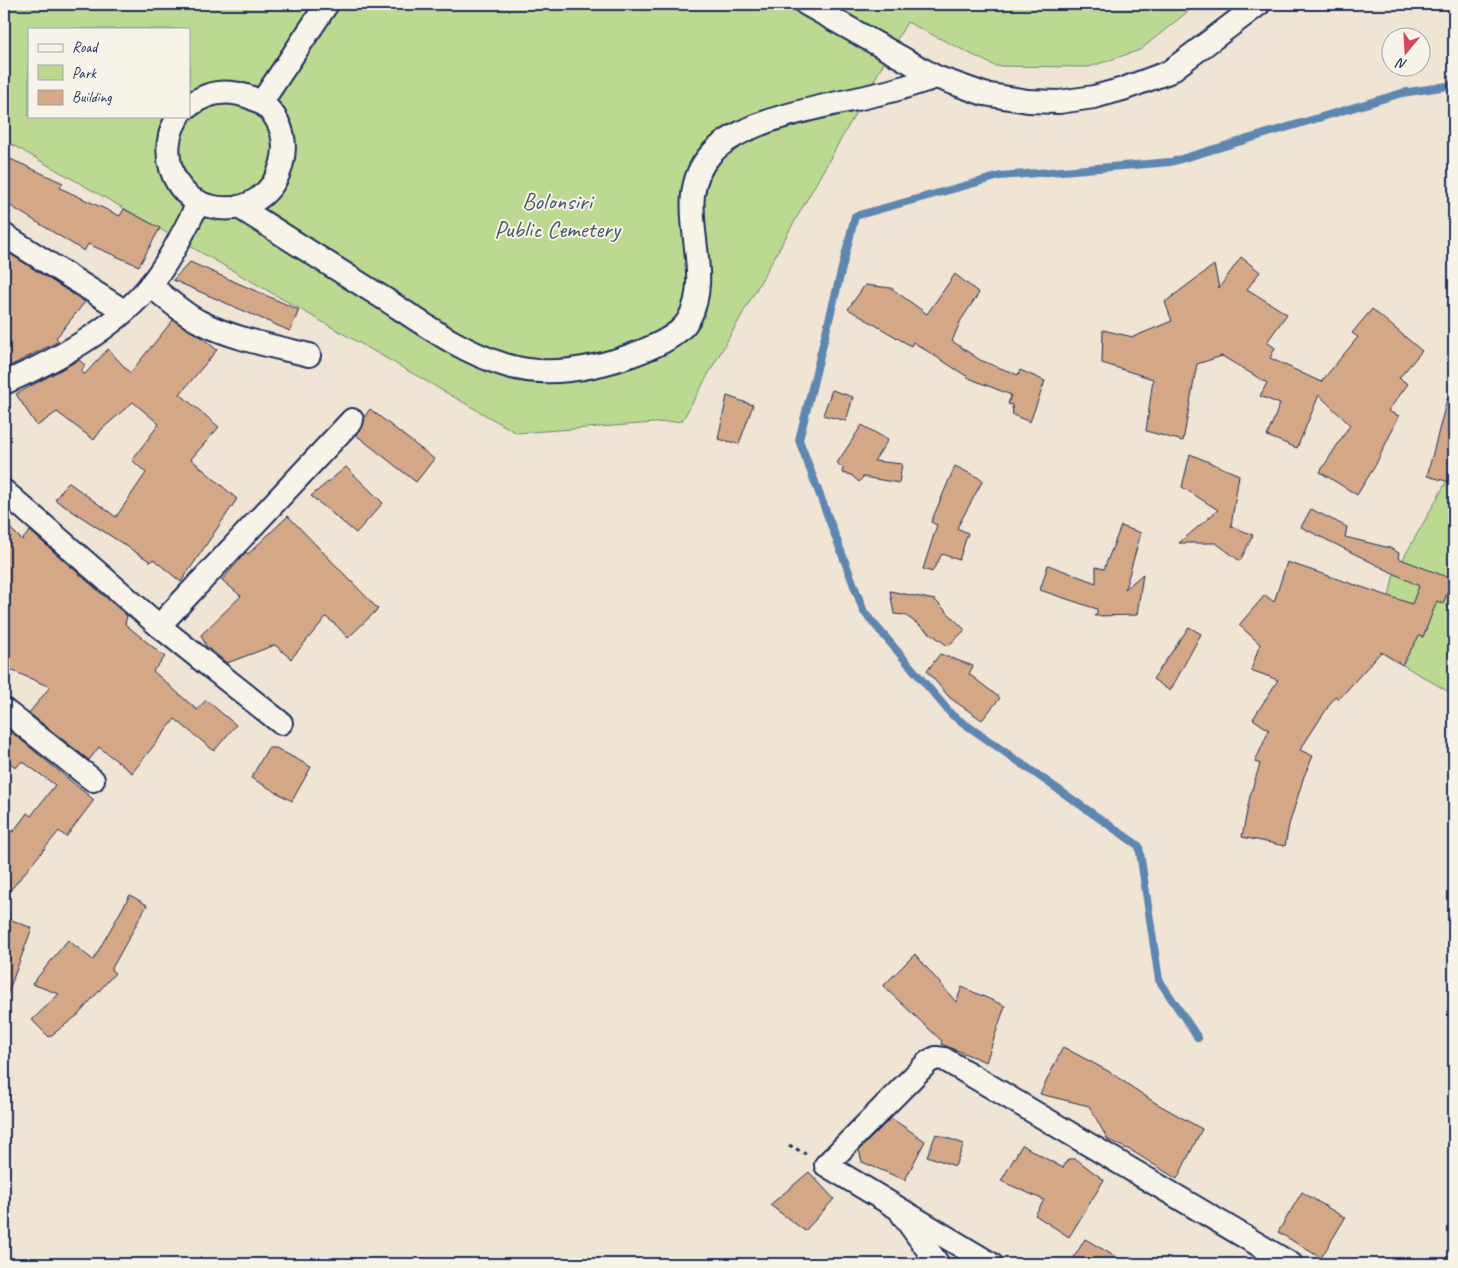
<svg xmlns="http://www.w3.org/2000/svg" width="1458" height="1268" font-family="Caveat,sans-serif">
<rect width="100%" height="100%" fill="#f0e4d4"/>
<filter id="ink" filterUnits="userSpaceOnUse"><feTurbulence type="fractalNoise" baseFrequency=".02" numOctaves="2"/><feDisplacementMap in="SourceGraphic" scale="10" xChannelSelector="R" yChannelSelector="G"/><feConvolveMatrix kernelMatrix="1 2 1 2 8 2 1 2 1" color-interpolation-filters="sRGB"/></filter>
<g filter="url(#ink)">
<!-- green -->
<g fill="#bcd991" stroke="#6c8478" fill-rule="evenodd">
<path d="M4,4H1197L1140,50L1089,67L995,66L907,22L682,421L517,433L4,140ZM29,29H189V116H29Z"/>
<polygon points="1454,468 1454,695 1379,651 1393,577"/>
</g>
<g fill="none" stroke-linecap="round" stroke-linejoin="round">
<!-- stream -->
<polyline stroke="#5d87b1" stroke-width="8" points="1198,1038 1159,980 1139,846 952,715 864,612 799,440 855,216 1000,176 1171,162 1402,93 1454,85"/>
</g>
<!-- building -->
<g fill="#d4a786" stroke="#1b2f5e">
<polygon points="4,156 63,183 60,188 120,216 124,209 160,228 139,266 88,244 84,251 4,202"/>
<polygon points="4,250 85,302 56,338 59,341 6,368 4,366"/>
<polygon points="1241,257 1260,272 1247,289 1287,314 1267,342 1275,348 1270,358 1321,382 1358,337 1352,333 1372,309 1422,351 1399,378 1408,384 1388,411 1399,416 1375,466 1357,495 1320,472 1350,425 1319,395 1297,448 1267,436 1280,404 1260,396 1267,383 1222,356 1197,364 1183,441 1146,431 1153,379 1102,363 1103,330 1133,337 1172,321 1165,302 1214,265 1219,288"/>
<polygon points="190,262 299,310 290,331 173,280"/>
<polygon points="955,274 979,293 961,320 952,341 980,360 1018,375 1020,370 1045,381 1030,422 1013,415 1012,405 1008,404 1011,395 971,379 913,342 911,346 848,309 865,285 891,288 927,314"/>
<polygon points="173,320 200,336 217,350 180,394 219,427 191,459 237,499 181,582 153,559 151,562 55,500 68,482 116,517 146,473 132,460 159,424 133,402 102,429 94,440 57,412 37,426 16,394 79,360 85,365 81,372 85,374 108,349 130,373"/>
<polygon points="832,390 853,397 846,421 823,415"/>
<polygon points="727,396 753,405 739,444 718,439"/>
<polygon points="1447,399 1454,400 1454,483 1427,476"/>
<polygon points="370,409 434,459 416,482 356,435 362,429 365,416"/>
<polygon points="862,425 888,440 874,461 902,464 899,483 863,477 859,482 851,475 842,473 843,468 837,463"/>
<polygon points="1190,454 1239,475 1231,526 1253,535 1240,561 1216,543 1179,543 1218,510 1182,487"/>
<polygon points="955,466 983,480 957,528 968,533 959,560 942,554 932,572 923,569 937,525 931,522"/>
<polygon points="346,467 383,503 356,533 311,496"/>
<polygon points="1311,509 1347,527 1345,537 1390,548 1399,553 1398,558 1452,579 1443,604 1437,601 1423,637 1419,636 1402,665 1381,652 1339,699 1335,696 1300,750 1313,756 1304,776 1289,825 1285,846 1242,837 1250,796 1260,764 1255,762 1269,730 1253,719 1278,680 1251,670 1260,644 1239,625 1265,595 1274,602 1287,562 1412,604 1419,586 1301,527"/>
<polygon points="288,516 378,609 348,638 336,625 326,617 291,659 275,645 227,663 206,646 201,635 241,596 222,580 246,552 248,554"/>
<polygon points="4,522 22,540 30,531 127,616 125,624 165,657 153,671 197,710 206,700 236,725 214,751 175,719 132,773 99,747 89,760 29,713 50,687 4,667"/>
<polygon points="1121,526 1141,533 1125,589 1143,574 1137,615 1094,616 1097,614 1097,609 1040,590 1048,565 1096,583 1096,567 1104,569"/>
<polygon points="890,591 935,600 965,630 948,646 905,615 894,614"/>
<polygon points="1189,627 1201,634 1170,691 1153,679"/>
<polygon points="940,654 973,666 969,674 1000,698 982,720 950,698 927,671"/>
<polygon points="4,726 94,800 66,837 59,831 4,898 4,825 13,832 27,813 31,816 55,785 22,761 16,768 4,758"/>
<polygon points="268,748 276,748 311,767 292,801 251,778"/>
<polygon points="130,895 147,905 111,970 115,973 78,1015 49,1037 32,1020 59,994 32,984 68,940 93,960"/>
<polygon points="4,917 32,928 6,998 4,998"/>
<polygon points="915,954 956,1002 962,987 1005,1006 986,1062 941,1044 942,1041 883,986"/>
<polygon points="1063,1047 1108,1071 1154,1102 1202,1129 1177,1179 1132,1151 1108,1140 1089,1106 1040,1094"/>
<polygon points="891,1118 925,1141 905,1180 862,1162 859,1150"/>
<polygon points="936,1134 964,1144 955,1166 927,1156"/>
<polygon points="1022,1145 1063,1168 1068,1159 1076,1159 1104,1180 1069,1237 1035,1215 1044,1200 1001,1181"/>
<polygon points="809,1172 834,1199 805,1231 770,1205"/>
<polygon points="1302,1192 1345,1218 1321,1258 1278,1232"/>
<polygon points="1085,1239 1128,1264 1070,1264"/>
</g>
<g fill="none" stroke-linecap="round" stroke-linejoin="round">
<!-- street casing -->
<g stroke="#1b2f5e" stroke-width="26">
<g id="street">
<polyline points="806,4 936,77 984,94 1028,101 1059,102 1094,97 1123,89 1169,72 1259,4"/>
<polyline points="261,103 327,4"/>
<path d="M179,116C157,146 170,197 209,206C287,226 315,110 239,94C220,90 204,94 189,106"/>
<path d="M239,207C289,239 338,270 388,301C425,325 462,352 505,365C545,378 593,369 632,355C651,348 679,337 689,319C717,267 668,200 711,154C745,117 830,106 878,94C898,90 917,83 936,77"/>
<polyline points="4,235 124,311"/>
<path d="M150,285C166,298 182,313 200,322C234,339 272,346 309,355"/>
<path d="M4,383C55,361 116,328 151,284C171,259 184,230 199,202"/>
<polyline points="4,491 159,626 281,723"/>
<polyline points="159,626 352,420"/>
<polyline points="4,710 93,780"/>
<polyline points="902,1214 938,1264"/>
<polyline points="991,1264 826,1165 928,1062 936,1058 944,1059 1291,1264"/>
</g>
</g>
<!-- path -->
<polyline stroke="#1b2f5e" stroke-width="3" stroke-dasharray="4 4" stroke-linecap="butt" points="789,1145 806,1154"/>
<!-- street -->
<use href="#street" stroke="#f7f3e8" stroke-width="22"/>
</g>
</g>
<g text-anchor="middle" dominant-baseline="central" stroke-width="4" stroke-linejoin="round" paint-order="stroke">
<!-- park labels -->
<g font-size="24" fill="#435a6b" stroke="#f7f3e8">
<text x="557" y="201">Bolonsiri<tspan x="557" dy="28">Public Cemetery</tspan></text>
</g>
</g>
<!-- margin -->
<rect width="1458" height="1268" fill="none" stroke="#f7f3e8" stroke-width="20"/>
<rect x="10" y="10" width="1438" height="1248" fill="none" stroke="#1b2f5e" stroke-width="2" filter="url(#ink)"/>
<!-- legend -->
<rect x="28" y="28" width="162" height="90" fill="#f7f3e8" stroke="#9fa5b1"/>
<rect x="38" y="44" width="25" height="8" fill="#f7f3e8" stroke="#9fa5b1"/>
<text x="72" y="52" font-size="15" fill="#1b2f5e">Road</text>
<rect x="38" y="65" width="25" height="15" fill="#bcd991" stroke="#9fa5b1"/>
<text x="72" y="78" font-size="15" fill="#1b2f5e">Park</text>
<rect x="38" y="90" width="25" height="15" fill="#d4a786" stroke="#9fa5b1"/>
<text x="72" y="102" font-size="15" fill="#1b2f5e">Building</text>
<!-- north arrow -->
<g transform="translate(1406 52) rotate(198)"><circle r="24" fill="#f7f3e8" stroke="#9fa5b1"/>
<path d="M0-4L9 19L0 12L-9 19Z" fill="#d1495b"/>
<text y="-8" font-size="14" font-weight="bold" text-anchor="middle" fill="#1b2f5e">N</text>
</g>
</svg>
